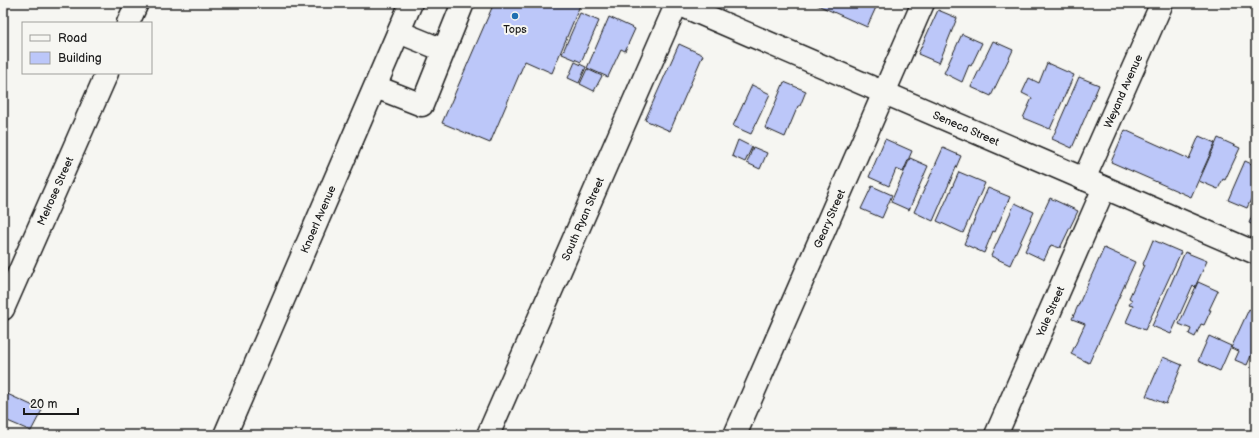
<svg xmlns="http://www.w3.org/2000/svg" width="1259" height="438" font-family="'Balsamiq Sans',sans-serif">
<rect width="100%" height="100%" fill="#f6f6f2"/>
<filter id="ink" filterUnits="userSpaceOnUse"><feTurbulence type="fractalNoise" baseFrequency=".025" numOctaves="2"/><feDisplacementMap in="SourceGraphic" scale="8" xChannelSelector="R" yChannelSelector="G"/><feConvolveMatrix kernelMatrix="1 2 1 2 8 2 1 2 1" color-interpolation-filters="sRGB"/></filter>
<g filter="url(#ink)">
<!-- building -->
<g fill="#bcc7f9" stroke="#1c1c1c">
<polygon points="494,3 581,3 552,73 525,61 490,143 442,123"/>
<polygon points="813,3 878,3 867,27"/>
<polygon points="938,10 957,18 939,63 918,54"/>
<polygon points="580,13 599,21 581,62 562,54"/>
<polygon points="609,17 635,29 625,51 621,49 608,77 587,68"/>
<polygon points="962,34 982,43 971,66 969,65 962,82 944,73"/>
<polygon points="993,41 1013,50 991,96 971,87"/>
<polygon points="679,44 703,55 670,131 645,120"/>
<polygon points="575,62 586,67 579,83 568,78"/>
<polygon points="1047,63 1074,75 1050,129 1023,118 1032,98 1022,93 1029,78 1039,83"/>
<polygon points="587,69 602,76 594,91 580,84"/>
<polygon points="1079,77 1099,85 1072,148 1052,139"/>
<polygon points="784,82 806,91 800,106 798,106 785,137 765,128"/>
<polygon points="752,85 770,94 751,134 733,126"/>
<polygon points="1125,130 1189,159 1199,136 1215,143 1191,197 1111,162"/>
<polygon points="1218,138 1240,148 1225,180 1223,179 1218,189 1199,181"/>
<polygon points="885,139 912,151 903,172 896,169 889,186 869,177"/>
<polygon points="738,140 752,147 745,162 732,156"/>
<polygon points="753,147 767,153 760,169 747,163"/>
<polygon points="943,148 961,156 933,221 914,212"/>
<polygon points="910,158 928,166 909,210 891,202"/>
<polygon points="1245,161 1256,166 1256,188 1247,208 1228,200"/>
<polygon points="959,172 985,183 963,233 937,221"/>
<polygon points="872,186 892,195 882,218 861,209"/>
<polygon points="988,188 1010,197 995,232 993,231 984,253 964,244"/>
<polygon points="1050,198 1078,211 1060,248 1051,245 1044,260 1025,251"/>
<polygon points="1015,203 1034,212 1010,265 991,256"/>
<polygon points="1256,207 1256,226 1249,223"/>
<polygon points="1153,240 1181,252 1145,330 1126,322 1133,306 1129,305 1132,300 1129,298 1144,265 1143,264"/>
<polygon points="1104,248 1135,262 1089,363 1071,354 1085,324 1072,319"/>
<polygon points="1185,252 1207,261 1195,287 1193,285 1171,334 1152,326"/>
<polygon points="1198,282 1218,291 1209,310 1211,310 1204,325 1201,324 1195,337 1189,334 1191,329 1179,324"/>
<polygon points="1249,309 1256,313 1256,344 1247,365 1235,360 1239,351 1231,348"/>
<polygon points="1209,336 1231,346 1220,371 1198,361"/>
<polygon points="1163,357 1182,365 1166,404 1146,396"/>
<polygon points="3,392 42,410 31,431 3,419"/>
</g>
<g fill="none" stroke-linecap="round" stroke-linejoin="round">
<!-- minor casing -->
<g stroke="#1c1c1c" stroke-width="25">
<g id="minor">
<polyline points="128,23 137,3"/>
<polyline points="399,32 443,50"/>
<polyline points="376,87 422,105 463,3"/>
<path id="s1" d="M1084,179L1162,3"/>
<path id="s2" d="M3,309L107,73"/>
<path id="s3" d="M225,435L411,3"/>
<path id="s4" d="M488,435L677,3"/>
<path id="s5" d="M735,435L923,3"/>
<path id="s6" d="M996,435L1104,188"/>
</g>
</g>
<!-- major casing -->
<g stroke="#1c1c1c" stroke-width="25">
<g id="major">
<path id="s7" d="M676,3L1256,253"/>
</g>
</g>
<!-- minor -->
<use href="#minor" stroke="#f6f6f2" stroke-width="22"/>
<!-- major -->
<use href="#major" stroke="#f6f6f2" stroke-width="22"/>
</g>
</g>
<!-- markers -->
<circle fill="#1f6fb2" stroke="#f6f6f2" stroke-width="1.5" cx="515" cy="16" r="4"/>
<g text-anchor="middle" dominant-baseline="central" stroke-width="4" stroke-linejoin="round" paint-order="stroke">
<!-- poi labels -->
<g font-size="11" fill="#1c1c1c" stroke="#f6f6f2">
<text x="515" y="29">Tops</text>
</g>
<!-- street labels -->
<g font-size="11" fill="#1c1c1c" stroke="#f6f6f2">
<text stroke="none"><textPath href="#s1" startOffset="96">Weyand Avenue</textPath></text>
<text stroke="none"><textPath href="#s7" startOffset="316">Seneca Street</textPath></text>
<text stroke="none"><textPath href="#s2" startOffset="129">Melrose Street</textPath></text>
<text stroke="none"><textPath href="#s3" startOffset="235">Knoerl Avenue</textPath></text>
<text stroke="none"><textPath href="#s4" startOffset="236">South Ryan Street</textPath></text>
<text stroke="none"><textPath href="#s5" startOffset="236">Geary Street</textPath></text>
<text stroke="none"><textPath href="#s6" startOffset="135">Yale Street</textPath></text>
</g>
</g>
<!-- margin -->
<rect width="1259" height="438" fill="none" stroke="#f6f6f2" stroke-width="16"/>
<rect x="8" y="8" width="1243" height="422" fill="none" stroke="#1c1c1c" stroke-width="1.5" filter="url(#ink)"/>
<!-- legend -->
<rect x="22" y="22" width="130" height="52" fill="#f6f6f2" stroke="#9f9f9c"/>
<rect x="30" y="35" width="20" height="6" fill="#f6f6f2" stroke="#9f9f9c"/>
<text x="58" y="42" font-size="12" fill="#1c1c1c">Road</text>
<rect x="30" y="52" width="20" height="12" fill="#bcc7f9" stroke="#9f9f9c"/>
<text x="58" y="62" font-size="12" fill="#1c1c1c">Building</text>
<!-- scale -->
<path d="M24 408v6h54v-6" fill="none" stroke="#1c1c1c" stroke-width="2"/>
<text x="30" y="408" font-size="12" fill="#1c1c1c" stroke="#f6f6f2" stroke-width="3" paint-order="stroke">20 m</text>
</svg>
